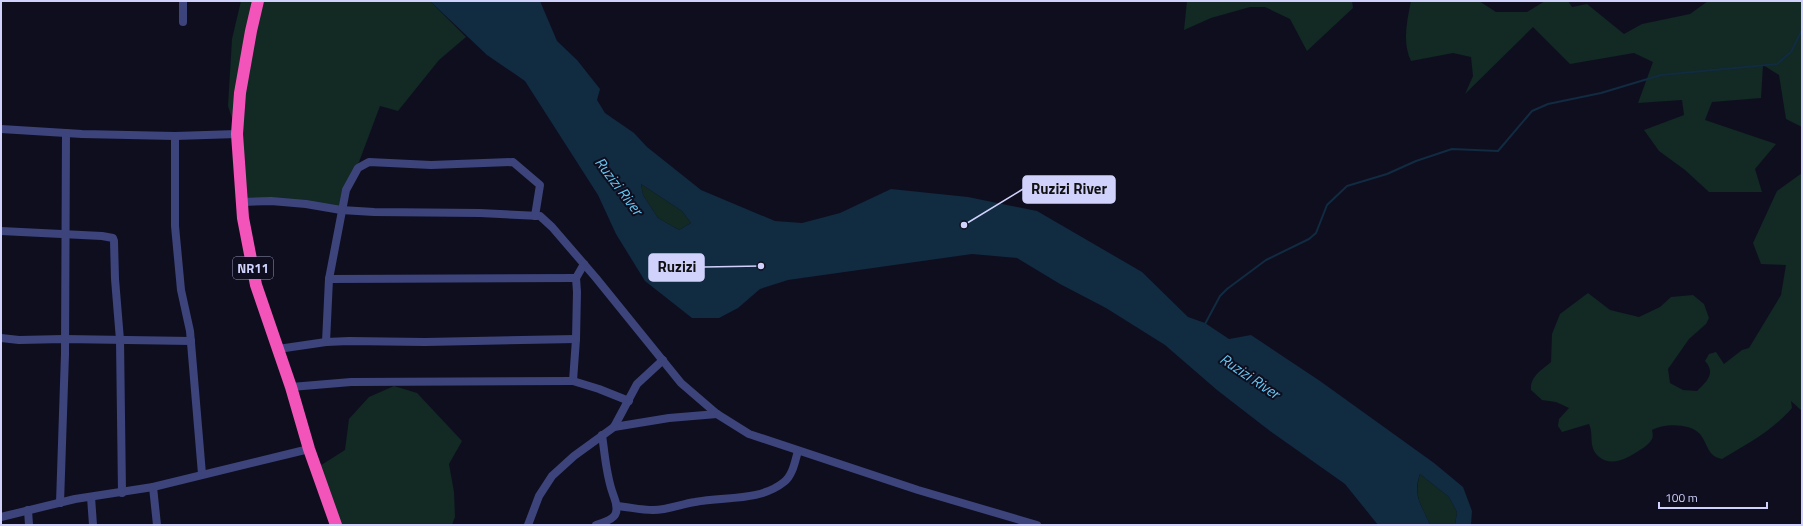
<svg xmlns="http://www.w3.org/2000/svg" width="1803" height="526" font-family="'Titillium Web',sans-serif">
<rect width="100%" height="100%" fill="#0f0e1f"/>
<!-- green -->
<g fill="#122924">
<polygon points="241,1 430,1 466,37 439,60 398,111 380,106 341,210 241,202 237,134 228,106 232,39"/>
<polygon points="1187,1 1352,1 1353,8 1307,51 1290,19 1265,7 1250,7 1211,18 1184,30"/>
<path d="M1411,1H1479L1496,12H1527L1545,1H1568L1572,7L1587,4L1624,34L1642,24L1690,14L1708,1H1802V127L1786,119L1779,75L1763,65L1761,98L1712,102L1705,120L1776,144L1755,169L1762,192H1709L1685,170L1659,151L1644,130L1684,115L1682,100L1638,103L1653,62L1634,53L1570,64L1533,27L1465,94L1473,76L1471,57L1453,53L1411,61C1402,42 1407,21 1411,1Z"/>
<path d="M1802,173V411L1791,401L1792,408C1773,430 1747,444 1722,459C1707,456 1708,444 1700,434C1690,423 1664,423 1652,430C1653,434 1653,437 1652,439C1649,444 1645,447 1640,450C1628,458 1611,468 1598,456C1588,446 1594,435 1589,424L1562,432L1558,426L1559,419L1569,408L1556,402L1542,400L1531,390C1530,376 1542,370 1551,362L1552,334L1560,314L1588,293L1610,310L1639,317L1660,307L1671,297L1693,295L1704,304L1709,318L1706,324L1689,339L1668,369L1670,383L1683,390L1697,391C1707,381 1716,373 1705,361L1709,354L1716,352L1724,364L1742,350L1749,348L1781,295L1786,265L1761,264L1753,243L1777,191Z"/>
<polygon points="641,184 682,211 691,223 679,230 658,218 643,195"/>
<polygon points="394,386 417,393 462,441 449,464 454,492 455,517 452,525 336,525 315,469 345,450 349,419 369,397"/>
<path d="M1420,474L1449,497L1457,512L1455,525H1430C1421,503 1413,498 1420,474Z"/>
</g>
<!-- water -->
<path fill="#112b41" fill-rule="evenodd" d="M430,1H540L557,41L577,60L600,89L597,100L605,113L634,133L647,147L701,190L775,221L802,223L840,213L891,189L968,197L1037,211L1142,272L1188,317L1205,323L1229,339L1251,335L1320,381L1434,463L1463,487L1472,511L1471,525H1455L1457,512L1449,497L1420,474C1412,496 1422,505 1430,525H1378L1345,484L1270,431L1217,390L1165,345L1106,308L1060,284L1017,258L972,254L788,280L760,289L738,308L719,318H692L645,281L616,234L598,195L525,81L487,55ZM641,184L682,211L691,223L679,230L658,218L643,195Z"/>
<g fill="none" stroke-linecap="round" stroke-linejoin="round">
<!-- stream -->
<polyline stroke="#112b41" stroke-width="2" points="1205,324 1220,296 1227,289 1266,260 1309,239 1316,233 1327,205 1347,186 1387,174 1416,161 1452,149 1498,151 1532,111 1548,104 1601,93 1661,75 1777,64 1791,52 1802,30"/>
<!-- minor -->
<g stroke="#3d447b" stroke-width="8">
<polyline points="183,1 183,22"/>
<polyline points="1,129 82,134 175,136 237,134"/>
<polyline points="175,136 175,226 181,290 190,331 202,474"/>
<polyline points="241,202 271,201 306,204 341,210 374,212 480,213 540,216 552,227 596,278 681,383 717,414 749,434 918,490 1037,525"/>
<polyline points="1,231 102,236 113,238 114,241 115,279 120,340 122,493"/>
<polyline points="584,264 576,278 577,292 576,339 573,381 599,389 629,401"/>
<polyline points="329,279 576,278"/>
<polyline points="1,338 19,340 64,339 191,341"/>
<polyline points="326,342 329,279 346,190 358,168 369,162 431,165 513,162 540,185 535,216"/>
<polyline points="278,349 326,342 349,341 425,342 576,339"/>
<polyline points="291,387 351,382 573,381"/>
<polyline points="614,427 669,418 717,414"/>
<polyline points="153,487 157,525"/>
<polyline points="91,497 93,525"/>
<polyline points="60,503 65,354 66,133"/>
<path d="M617,506C629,507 641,510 653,510C668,510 681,504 695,502C725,496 759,502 784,482C793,475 795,461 798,451"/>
<polyline points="28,510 29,525"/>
<polyline points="1,517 75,499 153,487 309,449"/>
<polyline points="528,525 539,496 552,476 574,456 614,427 637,384 663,360"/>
<path d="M596,525C602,523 612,520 615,515C619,508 615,500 613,494C606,475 605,455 602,435"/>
</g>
<!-- highway -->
<polyline stroke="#f254b9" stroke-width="12" points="258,1 251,31 240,93 237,134 243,218 256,285 291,387 309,449 336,525"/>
</g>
<g text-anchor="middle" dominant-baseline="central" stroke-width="4" stroke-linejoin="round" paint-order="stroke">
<!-- shield labels -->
<rect fill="#0f0e1f" stroke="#9697b9" stroke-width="1" x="233" y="257" width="40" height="22" rx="3"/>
<g font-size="13" font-weight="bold" fill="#d0d2fb">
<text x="253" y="268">NR11</text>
</g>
<!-- water labels -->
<g font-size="15" font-style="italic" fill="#66c8f3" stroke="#0f0e1f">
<text transform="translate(619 186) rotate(53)">Ruzizi River</text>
<text transform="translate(1250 376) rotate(34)">Ruzizi River</text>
</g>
</g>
<!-- callouts -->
<path fill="none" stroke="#d0d2fb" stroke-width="1.5" d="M964 225L1023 189M761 266L704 267"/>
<g fill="#d0d2fb" stroke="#0f0e1f" stroke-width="1.5">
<circle cx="964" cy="225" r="4"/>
<circle cx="761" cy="266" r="4"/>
</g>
<g fill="#d0d2fb" stroke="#d0d2fb" stroke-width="1.5">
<rect x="1023" y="176" width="92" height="27" rx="4"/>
<rect x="649" y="254" width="55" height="27" rx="4"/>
</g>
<g font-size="15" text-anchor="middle" font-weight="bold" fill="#111">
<text x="1069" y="194">Ruzizi River</text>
<text x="677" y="272">Ruzizi</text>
</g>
<!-- border -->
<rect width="1803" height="526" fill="none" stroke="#d0d2fb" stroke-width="4"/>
<!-- scale -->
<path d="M1659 502v6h108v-6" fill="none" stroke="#d0d2fb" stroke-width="2"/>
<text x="1665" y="502" font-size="12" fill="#d0d2fb" stroke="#0f0e1f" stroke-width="3" paint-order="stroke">100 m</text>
</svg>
